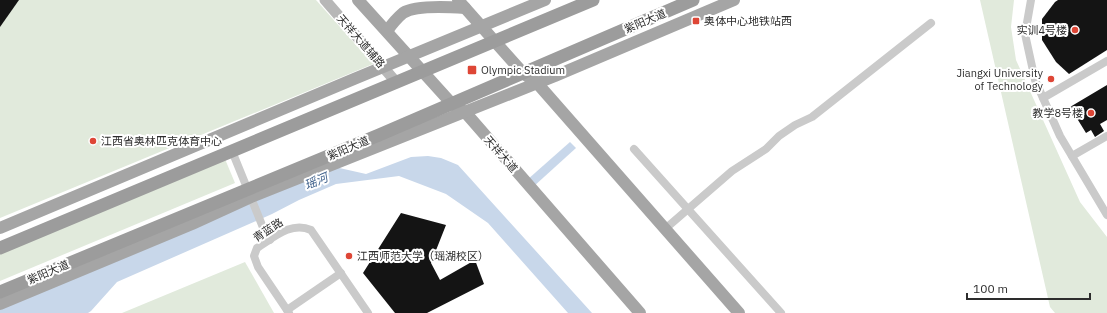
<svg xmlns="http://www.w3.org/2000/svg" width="1107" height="313" font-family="'IBM Plex Sans','Noto Sans SC',sans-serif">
<rect width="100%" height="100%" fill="#fff"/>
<!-- green -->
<g fill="#e1eadc">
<polygon points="0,0 316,0 373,64 0,218"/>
<polygon points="980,0 1014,0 1011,27 1016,60 1080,202 1107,237 1107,313 1055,313 1050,307"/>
<polygon points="225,159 235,183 0,281 0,254"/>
<polygon points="245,262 274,313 122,313"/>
</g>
<!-- water -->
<g fill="#c8d7ea">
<polygon points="570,142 576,148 533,187 527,180"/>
<polygon points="428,156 441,158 458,165 592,313 568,313 488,223 446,194 399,176 336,184 299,200 272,214 117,282 91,311 88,313 0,313 0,307 335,167 366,174 411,157"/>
</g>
<!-- building -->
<g fill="#141414">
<polygon points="0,0 19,0 0,27"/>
<polygon points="1058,0 1107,0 1107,50 1069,74 1056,62 1042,40 1042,19 1055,2"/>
<polygon points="1107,85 1107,120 1100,124 1104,131 1095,137 1091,130 1086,133 1070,107"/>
<polygon points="401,213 446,225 431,263 440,280 475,260 484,284 427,313 395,313 363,273"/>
</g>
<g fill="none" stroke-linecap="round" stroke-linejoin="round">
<!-- minor -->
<g stroke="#cacaca" stroke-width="8">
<polyline points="1031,0 1025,34 1035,80 1060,136 1107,215"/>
<polyline points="1043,98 1107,61"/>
<polyline points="634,149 781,313"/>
<polyline points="232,151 262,225 270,240"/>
<polyline points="1072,156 1107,136"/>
<polyline points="665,229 732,171 766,149 779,136 795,125 812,117 931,23"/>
<polyline points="287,310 341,273"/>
<path d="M289,313L258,267L254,256L257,248C273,238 291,221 311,230L368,313"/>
</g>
<!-- secondary -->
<polyline stroke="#b7b7b7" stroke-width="11" points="325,0 396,82"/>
<!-- primary -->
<g stroke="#a5a5a5" stroke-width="12">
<polyline points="358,0 452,104 465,112 640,313"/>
<polyline points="458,0 523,73 537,83 739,313"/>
<path d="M387,31C392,24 397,18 403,13C415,5 451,7 465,8"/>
<polyline points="0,228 354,79 545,0"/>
<polyline points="0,304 192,224 251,197 555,76 734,0"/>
</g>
<!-- trunk -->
<g stroke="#9c9c9c" stroke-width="13">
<polyline points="0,248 593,0"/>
<polyline points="0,292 379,135 693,0"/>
</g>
</g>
<!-- markers -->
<g fill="#de4636" stroke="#fff" stroke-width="1.5">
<rect x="692" y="17" width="8" height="8" rx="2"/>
<circle cx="1075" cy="30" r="4"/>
<rect x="467" y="65" width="10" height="10" rx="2"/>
<circle cx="1051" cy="79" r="4"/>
<circle cx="1091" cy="113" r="4"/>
<circle cx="93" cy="141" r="4"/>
<circle cx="349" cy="256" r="4"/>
</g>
<g text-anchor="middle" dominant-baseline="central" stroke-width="4" stroke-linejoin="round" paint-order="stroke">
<!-- street labels -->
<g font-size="11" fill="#2d2d2d" stroke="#fff">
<text transform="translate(645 21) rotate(-23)">紫阳大道</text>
<text transform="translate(361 41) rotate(49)">天祥大道辅路</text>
<text transform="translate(348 148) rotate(-23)">紫阳大道</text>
<text transform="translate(501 154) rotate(49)">天祥大道</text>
<text transform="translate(268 230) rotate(-33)">青蓝路</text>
<text transform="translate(48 272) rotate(-23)">紫阳大道</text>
</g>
<!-- poi labels -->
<g font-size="11" fill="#2d2d2d" stroke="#fff" text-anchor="start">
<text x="704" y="21">奥体中心地铁站西</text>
<text x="1067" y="30" text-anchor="end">实训4号楼</text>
<text x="481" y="70">Olympic Stadium</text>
<text x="1043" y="73" text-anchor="end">Jiangxi University<tspan x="1043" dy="13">of Technology</tspan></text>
<text x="1083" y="113" text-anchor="end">教学8号楼</text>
<text x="101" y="141">江西省奥林匹克体育中心</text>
<text x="357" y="256">江西师范大学（瑶湖校区）</text>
</g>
<!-- water labels -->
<g font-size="12" font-style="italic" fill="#3f618c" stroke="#fff">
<text transform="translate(316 181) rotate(-23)">瑶河</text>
</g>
</g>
<!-- scale -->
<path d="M967 293v6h123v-6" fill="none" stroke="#2d2d2d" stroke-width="2"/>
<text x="973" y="293" font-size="12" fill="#2d2d2d" stroke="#ffffff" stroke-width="3" paint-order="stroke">100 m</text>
</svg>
